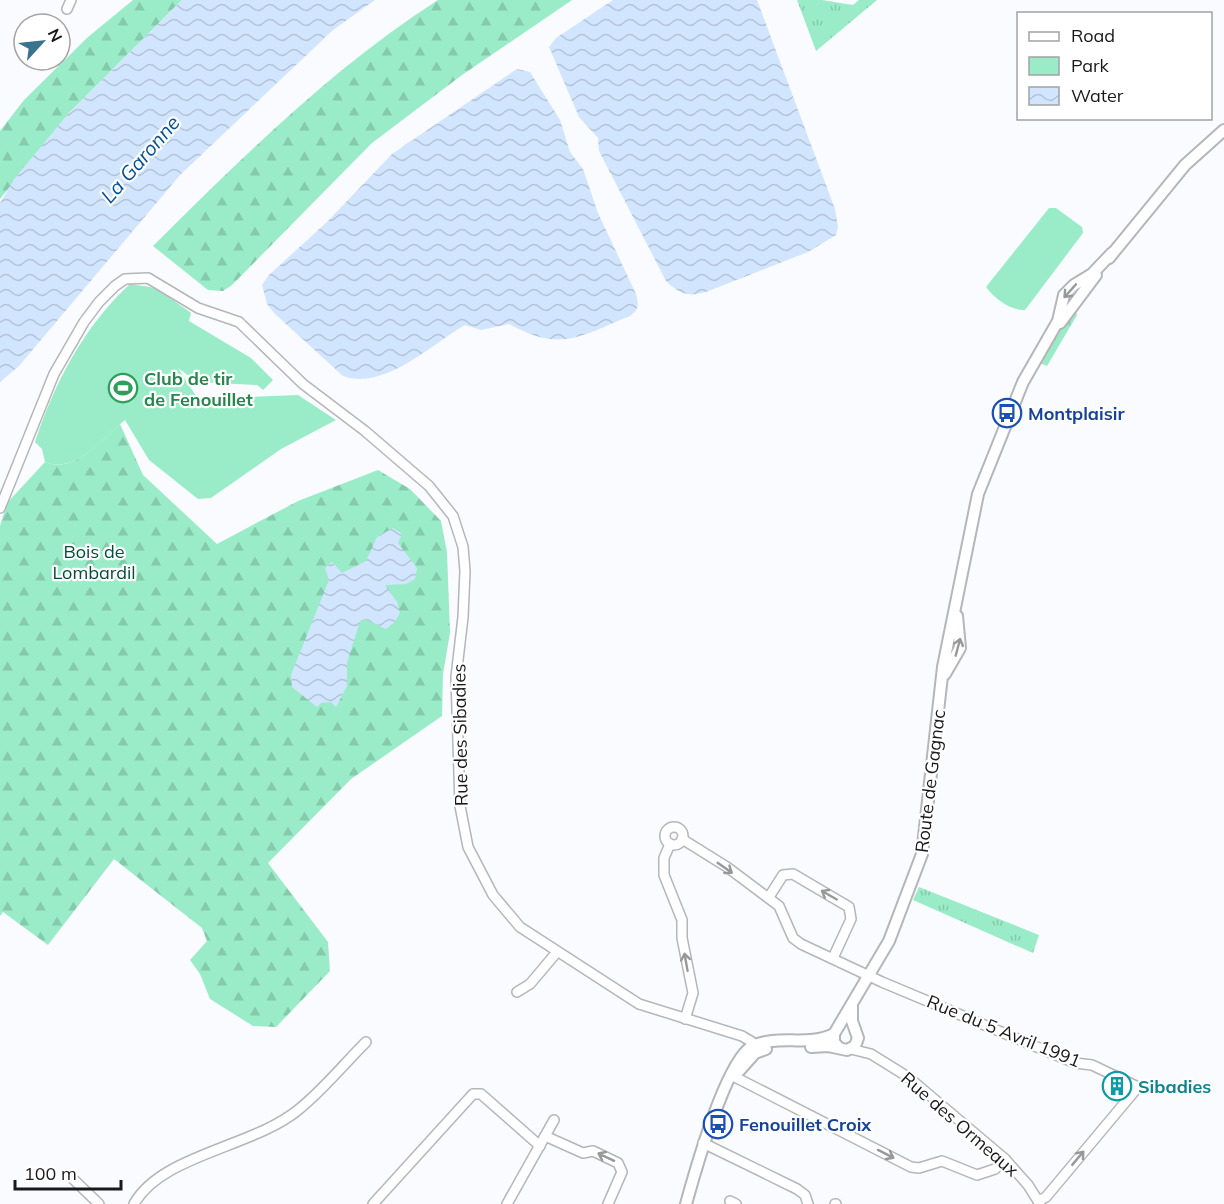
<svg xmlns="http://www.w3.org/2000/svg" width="1224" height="1204" font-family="Mulish,sans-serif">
<defs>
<pattern id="grass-tufts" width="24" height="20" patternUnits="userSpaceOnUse" patternTransform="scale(1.5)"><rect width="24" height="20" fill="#9aecc8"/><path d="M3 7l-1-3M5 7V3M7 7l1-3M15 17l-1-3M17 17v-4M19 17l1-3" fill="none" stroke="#84caab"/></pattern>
<pattern id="forest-firs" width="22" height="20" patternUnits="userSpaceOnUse" patternTransform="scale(1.5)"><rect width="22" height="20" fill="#9aecc8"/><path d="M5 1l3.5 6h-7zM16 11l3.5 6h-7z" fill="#84caab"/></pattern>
<pattern id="water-waves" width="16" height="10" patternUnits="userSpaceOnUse" patternTransform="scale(1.5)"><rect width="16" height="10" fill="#d1e5fe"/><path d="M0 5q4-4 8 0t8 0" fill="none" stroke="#b3c4d9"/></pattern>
</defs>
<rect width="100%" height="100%" fill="#f9fbff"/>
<!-- grass -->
<g fill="url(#grass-tufts)">
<polygon points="797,0 822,0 853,5 859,0 877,0 816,51"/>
<polygon points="1076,309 1077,315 1047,366 1040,363 1068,317"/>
<polygon points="919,887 1039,935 1033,953 913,900"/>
</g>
<!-- forest -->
<g fill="url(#forest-firs)">
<polygon points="133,0 182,0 69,113 0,199 0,131 24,100 88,37"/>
<path d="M438,0H572L462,75L372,143L232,285L223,291L208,290L153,246C242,158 333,67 438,0Z"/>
<path d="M120,424L143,475L217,544L298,501L378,470L410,489L441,521L447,552L450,633L443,674L442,716L351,779L268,863L328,942L330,971L276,1027L253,1026L210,999L200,974L190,960L207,941L202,928L114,859L48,945L3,912L0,916V526L7,503L45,462C74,474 99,442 120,424Z"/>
</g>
<!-- park -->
<g fill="#9aecc8">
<path d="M1049,208H1056L1082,227L1083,233L1025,310C1011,311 994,298 986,287Z"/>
<path d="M130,284L156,288L191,313L189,321L251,358L273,380L263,390L257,385L197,382L178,368L198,399L298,395L336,420L281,449L211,498L198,499L149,460L125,420C103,437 76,475 45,462L42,449L35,442C54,384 84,326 130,284Z"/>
</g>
<!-- water -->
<g fill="url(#water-waves)">
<polygon points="182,0 375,0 333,30 180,175 19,366 0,382 0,203 15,178 69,113"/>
<path d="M613,0H757L835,209L838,227L836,235L808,252L706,292C687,297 680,294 666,281L599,151L598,138L579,117L549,47L556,38Z"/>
<path d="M517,69L530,72L560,120L570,152L583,169L598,213L636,294C639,305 639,309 630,316C580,336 561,353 509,324L481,330L465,325C432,344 384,391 343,376L275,314L267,304L262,285L269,275L327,222L392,154Z"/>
<polygon points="393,528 402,534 398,543 417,568 415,579 406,584 385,585 397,602 400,613 394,623 386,629 365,619 360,621 347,663 347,686 336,707 331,702 321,703 317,707 292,687 291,675 329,580 325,568 332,562 342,573 366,561 377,537"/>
</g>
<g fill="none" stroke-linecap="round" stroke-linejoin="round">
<!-- minor casing -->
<g stroke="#b4b6ba" stroke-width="12">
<g id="minor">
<polyline points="67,9 71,0"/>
<polyline points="0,508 54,374 84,322 99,302 115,286 125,279 148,278 198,308 239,322 303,384 365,431 429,486 453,516 463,547 465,571 463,617 456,677 460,806 468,847 493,895 520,927 639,1004 742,1036 752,1042 755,1051"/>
<circle cx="674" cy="836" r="9"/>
<polyline points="682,839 727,867 779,906 793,938 801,944 882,982 1075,1063 1092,1065 1138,1087 1046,1197 1038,1201"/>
<polyline points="670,844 664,858 664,875 682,920 682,938 693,993 685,1019"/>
<polyline points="769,897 783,875 793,874 849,907 851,919 833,958"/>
<polyline points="517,992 530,984 557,952"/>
<polyline points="851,1049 871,1054 908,1077 1005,1159 1028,1185 1040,1204"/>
<polyline points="731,1075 911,1167 919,1168 942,1161 977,1175 995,1169 1005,1159"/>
<polyline points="545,1136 583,1153 593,1151 618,1163 622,1172 608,1204"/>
<polyline points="703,1143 797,1189 805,1195 808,1204"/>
<polyline points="71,1177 99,1204"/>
<polyline points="730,1201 736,1204"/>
<path d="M134,1204C161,1155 253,1147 298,1110C322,1091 344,1064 366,1042"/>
<polyline points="373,1204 473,1094 481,1094 540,1146"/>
<polyline points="507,1204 554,1120"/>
<polyline points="835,1204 836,1204"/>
</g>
</g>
<!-- major casing -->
<g stroke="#b4b6ba" stroke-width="14">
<g id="major">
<polyline points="1109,258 1185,165 1224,130"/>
<polyline points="1060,323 1096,275"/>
<polyline points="945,674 960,648 957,616"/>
<polyline points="811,1047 828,1046 847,1050 855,1046 858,1038 852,1021 852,1007"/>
<polyline points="839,1048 834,1042 834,1034 889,941 922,854 943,667 978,494 1023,382 1058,321 1064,295 1074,285 1092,274 1112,253"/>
<polyline points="739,1071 755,1053 766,1049"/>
<path d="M686,1204C694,1175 727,1057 753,1046C778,1034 808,1047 834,1034"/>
</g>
</g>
<!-- minor -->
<use href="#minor" stroke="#fff" stroke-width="9"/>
<!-- major -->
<use href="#major" stroke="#fff" stroke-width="10"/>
</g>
<!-- one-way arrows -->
<defs><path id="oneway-shaft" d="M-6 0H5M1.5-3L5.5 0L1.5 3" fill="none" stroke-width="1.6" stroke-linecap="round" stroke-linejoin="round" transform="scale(1.5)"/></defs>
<g stroke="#979898">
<use href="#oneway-shaft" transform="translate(1070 291) rotate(132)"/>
<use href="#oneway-shaft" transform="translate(958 647) rotate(-75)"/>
<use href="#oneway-shaft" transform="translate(725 868) rotate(35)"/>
<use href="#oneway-shaft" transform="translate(829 895) rotate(-150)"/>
<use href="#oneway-shaft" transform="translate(686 962) rotate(-100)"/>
<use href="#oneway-shaft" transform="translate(886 1154) rotate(27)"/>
<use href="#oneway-shaft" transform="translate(606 1157) rotate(-155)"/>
<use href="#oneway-shaft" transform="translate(1078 1158) rotate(-50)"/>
</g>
<!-- icons -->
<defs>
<g id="stadium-ring" transform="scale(1.5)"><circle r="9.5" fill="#fff" stroke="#2e9e5b" stroke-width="1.5"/><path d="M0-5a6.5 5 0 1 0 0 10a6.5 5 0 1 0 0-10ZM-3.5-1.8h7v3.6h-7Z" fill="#2e9e5b"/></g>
<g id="bus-ring" transform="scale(1.5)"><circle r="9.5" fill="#fff" stroke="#1a4fb4" stroke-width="1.5"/><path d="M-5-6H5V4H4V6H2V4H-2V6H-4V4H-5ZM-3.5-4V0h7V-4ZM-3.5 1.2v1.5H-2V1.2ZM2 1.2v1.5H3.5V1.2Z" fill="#1a4fb4"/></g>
<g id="building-ring" transform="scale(1.5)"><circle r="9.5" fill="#fff" stroke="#0f9aa8" stroke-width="1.5"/><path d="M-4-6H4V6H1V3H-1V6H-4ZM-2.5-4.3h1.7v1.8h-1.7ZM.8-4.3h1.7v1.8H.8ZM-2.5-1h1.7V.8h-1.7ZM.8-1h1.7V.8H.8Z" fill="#0f9aa8"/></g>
</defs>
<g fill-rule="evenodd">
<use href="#stadium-ring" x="123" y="388"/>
<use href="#bus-ring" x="1007" y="413"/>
<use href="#building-ring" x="1117" y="1086"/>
<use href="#bus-ring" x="718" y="1124"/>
</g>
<g text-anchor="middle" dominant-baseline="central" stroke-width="4.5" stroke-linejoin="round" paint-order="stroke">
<!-- leisure labels -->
<g font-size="18" font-weight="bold" fill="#27864d" stroke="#fff" text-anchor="start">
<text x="144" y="378">Club de tir<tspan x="144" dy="21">de Fenouillet</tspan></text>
</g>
<!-- transit labels -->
<g font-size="18" font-weight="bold" fill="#164399" stroke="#fff" text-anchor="start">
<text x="1028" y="413">Montplaisir</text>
<text x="739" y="1124">Fenouillet Croix</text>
</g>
<!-- park labels -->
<g font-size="18" fill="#034e37" stroke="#fff">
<text x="94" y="551">Bois de<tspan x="94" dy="21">Lombardil</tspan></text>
</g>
<!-- street labels -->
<g font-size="18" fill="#18191a" stroke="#fff">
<text transform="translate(460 735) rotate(-91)">Rue des Sibadies</text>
<text transform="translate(930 781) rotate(-83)">Route de Gagnac</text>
<text transform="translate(1004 1031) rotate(22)">Rue du 5 Avril 1991</text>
<text transform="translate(960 1124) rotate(41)">Rue des Ormeaux</text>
</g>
<!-- culture labels -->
<g font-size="18" font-weight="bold" fill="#0d838f" stroke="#fff" text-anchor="start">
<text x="1138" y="1086">Sibadies</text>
</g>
<!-- water labels -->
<g font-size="20" font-style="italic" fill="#065196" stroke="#fff">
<text transform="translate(140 159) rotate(-49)">La Garonne</text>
</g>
</g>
<!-- legend -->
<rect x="1017" y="12" width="195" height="108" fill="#ffffff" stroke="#a3a3a3" stroke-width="1.5"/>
<rect x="1029" y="32" width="30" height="9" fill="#ffffff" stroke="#a3a3a3" stroke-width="1.5"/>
<text x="1071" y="42" font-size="18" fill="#18191a">Road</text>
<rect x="1029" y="57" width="30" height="18" fill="#9aecc8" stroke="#a3a3a3" stroke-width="1.5"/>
<text x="1071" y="72" font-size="18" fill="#18191a">Park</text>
<rect x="1029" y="87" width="30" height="18" fill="url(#water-waves)" stroke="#a3a3a3" stroke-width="1.5"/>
<text x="1071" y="102" font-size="18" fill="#18191a">Water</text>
<!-- north arrow -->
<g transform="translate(42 42) rotate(63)"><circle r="28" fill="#ffffff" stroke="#a3a3a3" stroke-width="1.5"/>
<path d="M0-4.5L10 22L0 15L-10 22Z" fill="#3a738d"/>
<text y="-9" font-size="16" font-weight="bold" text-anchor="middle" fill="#18191a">N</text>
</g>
<!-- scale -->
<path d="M15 1180v9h106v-9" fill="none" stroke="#18191a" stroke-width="3"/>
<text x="24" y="1180" font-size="18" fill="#18191a" stroke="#ffffff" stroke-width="4.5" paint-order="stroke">100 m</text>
</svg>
